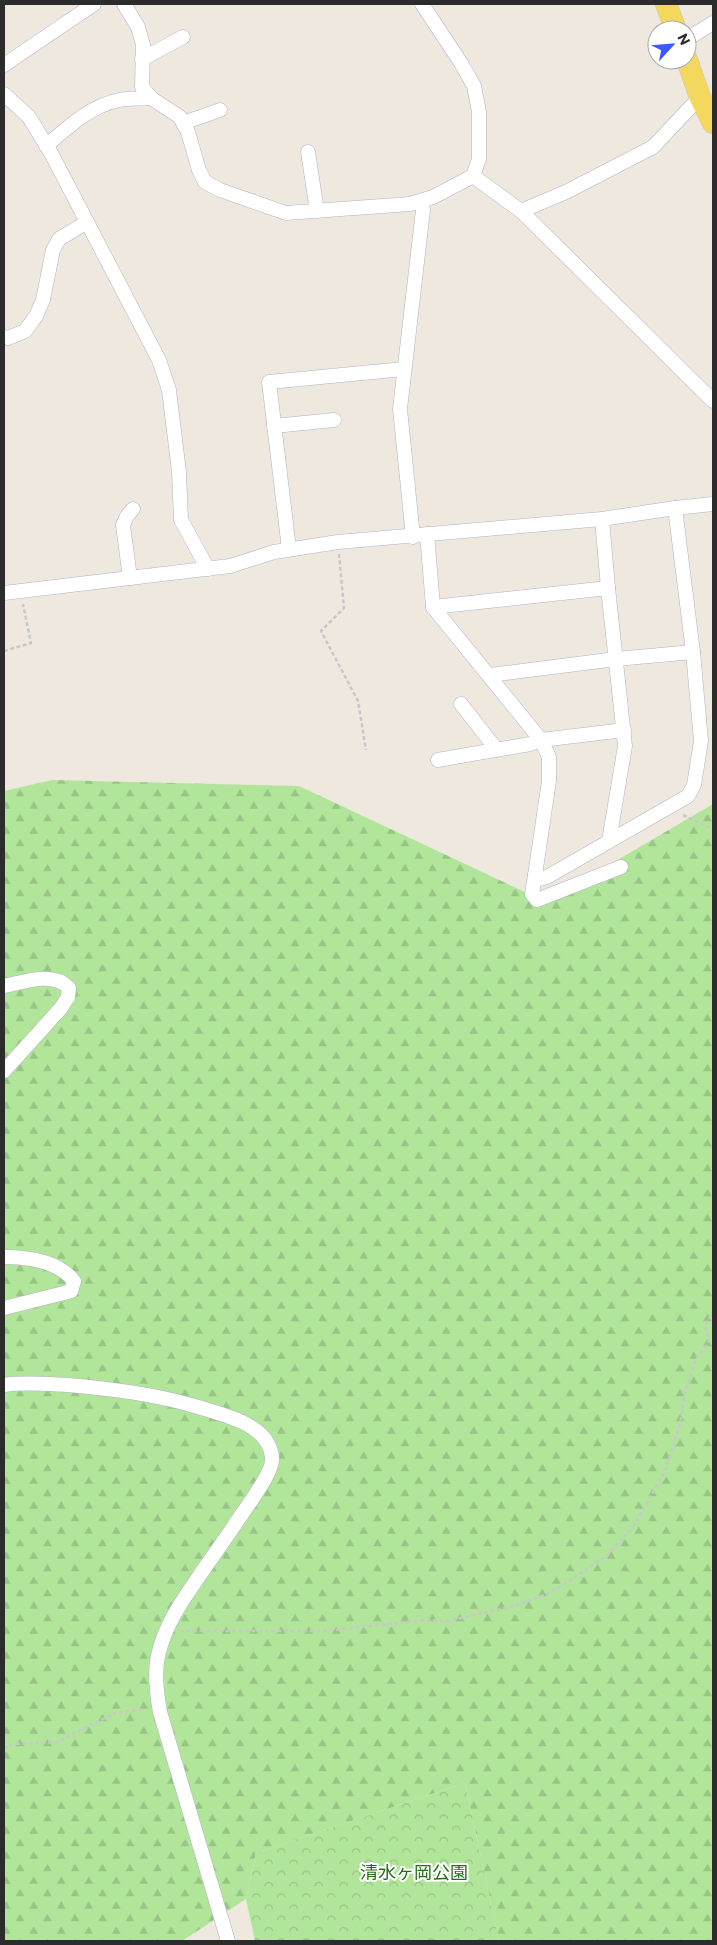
<svg xmlns="http://www.w3.org/2000/svg" width="717" height="1945" font-family="Commissioner,'Noto Sans JP',sans-serif">
<defs>
<pattern id="forest-firs" width="22" height="20" patternUnits="userSpaceOnUse" patternTransform="scale(1.25)"><rect width="22" height="20" fill="#b1e69a"/><path d="M5 1l3.5 6h-7zM16 11l3.5 6h-7z" fill="#98c585"/></pattern>
<pattern id="park-crowns" width="20" height="18" patternUnits="userSpaceOnUse" patternTransform="scale(1.25)"><rect width="20" height="18" fill="#b1e69a"/><path d="M2 6a3 3 0 1 1 6 0M12 15a3 3 0 1 1 6 0" fill="none" stroke="#98c585"/></pattern>
</defs>
<rect width="100%" height="100%" fill="#eee8df"/>
<!-- forest -->
<polygon fill="url(#forest-firs)" points="52,780 299,786 546,902 713,804 713,1941 499,1941 465,1783 256,1853 246,1899 182,1941 4,1941 4,791"/>
<!-- park -->
<polygon fill="url(#park-crowns)" points="465,1783 499,1941 255,1941 246,1899 256,1853"/>
<g fill="none" stroke-linecap="round" stroke-linejoin="round">
<!-- street casing -->
<g stroke="#b2b4c0" stroke-width="15">
<g id="street">
<polyline points="124,4 138,27 143,45 142,87 151,98 180,117 188,132 199,170 205,182 220,190 286,213 410,204 433,197 473,176 479,159 479,112 474,86 461,63 422,4"/>
<polyline points="687,39 713,23"/>
<polyline points="142,59 183,37"/>
<polyline points="4,65 94,4"/>
<polyline points="4,94 29,117 51,153 159,360 169,390 179,472 181,520 208,569"/>
<polyline points="183,123 220,110"/>
<path d="M46,146C68,127 90,106 119,100C129,98 140,99 151,98"/>
<polyline points="308,152 317,211"/>
<polyline points="473,176 521,211 713,401"/>
<polyline points="521,211 566,192 653,147 700,97"/>
<polyline points="4,337 8,338 25,331 36,316 43,300 53,250 59,239 87,222"/>
<polyline points="274,426 334,420"/>
<polyline points="602,519 608,588 625,746 609,841"/>
<polyline points="427,534 433,607 541,740 549,757 549,781 535,875 539,879 547,877 688,796 694,785 701,741 693,652 675,508"/>
<polyline points="413,537 400,409 423,210 421,201"/>
<polyline points="289,549 269,382 404,369"/>
<polyline points="130,578 123,525 127,516 133,509"/>
<polyline points="4,593 230,566 274,552 338,542 602,519 675,508 713,504"/>
<polyline points="433,607 608,588"/>
<polyline points="490,675 616,659 693,652"/>
<polyline points="461,704 497,750"/>
<polyline points="438,760 530,744 541,740 624,730"/>
<polyline points="535,875 532,894 537,900 621,867"/>
<path d="M4,986C24,982 53,971 69,988L68,997L61,1008L4,1071"/>
<path d="M4,1257C28,1257 58,1261 74,1281L71,1291L64,1293L4,1308"/>
<path d="M4,1385C25,1382 47,1384 68,1385C112,1389 155,1394 198,1407C223,1415 269,1424 272,1457C274,1468 257,1492 251,1501C236,1523 221,1545 206,1566C187,1594 165,1622 158,1656C154,1673 157,1695 160,1712L228,1941"/>
</g>
</g>
<!-- primary casing -->
<g stroke="#c8c8c8" stroke-width="22">
<g id="primary">
<polyline points="666,4 676,30"/>
<polyline points="687,60 700,97 713,123"/>
</g>
</g>
<!-- path -->
<g stroke="#c8c8c8" stroke-width="2.5" stroke-dasharray="4 2.5" stroke-linecap="butt">
<polyline points="339,554 344,608 321,631 358,701 366,750"/>
<polyline points="4,651 31,643 23,604"/>
<polyline points="683,815 713,829"/>
<polyline points="180,1631 326,1631 425,1620 447,1621 514,1606 547,1594 574,1578 607,1555 633,1527 665,1471 680,1424 685,1391 696,1359 707,1345 709,1340 705,1326 713,1312"/>
<polyline points="4,1749 12,1744 57,1742 115,1713 145,1709"/>
</g>
<!-- street -->
<use href="#street" stroke="#fff" stroke-width="14"/>
<!-- primary -->
<use href="#primary" stroke="#f4d85d" stroke-width="21"/>
</g>
<g text-anchor="middle" dominant-baseline="central" stroke-width="4" stroke-linejoin="round" paint-order="stroke">
<!-- park labels -->
<g font-size="18" fill="#276d19" stroke="#fff">
<text x="414" y="1872">清水ヶ岡公園</text>
</g>
</g>
<!-- border -->
<rect width="717" height="1945" fill="none" stroke="#2c2c2c" stroke-width="10"/>
<!-- north arrow -->
<g transform="translate(672 45) rotate(64)"><circle r="24" fill="#ffffff" stroke="#ababab"/>
<path d="M0-4L9 19L0 12L-9 19Z" fill="#3b58fe"/>
<text y="-8" font-size="14" font-weight="bold" text-anchor="middle" fill="#2c2c2c">N</text>
</g>
</svg>
